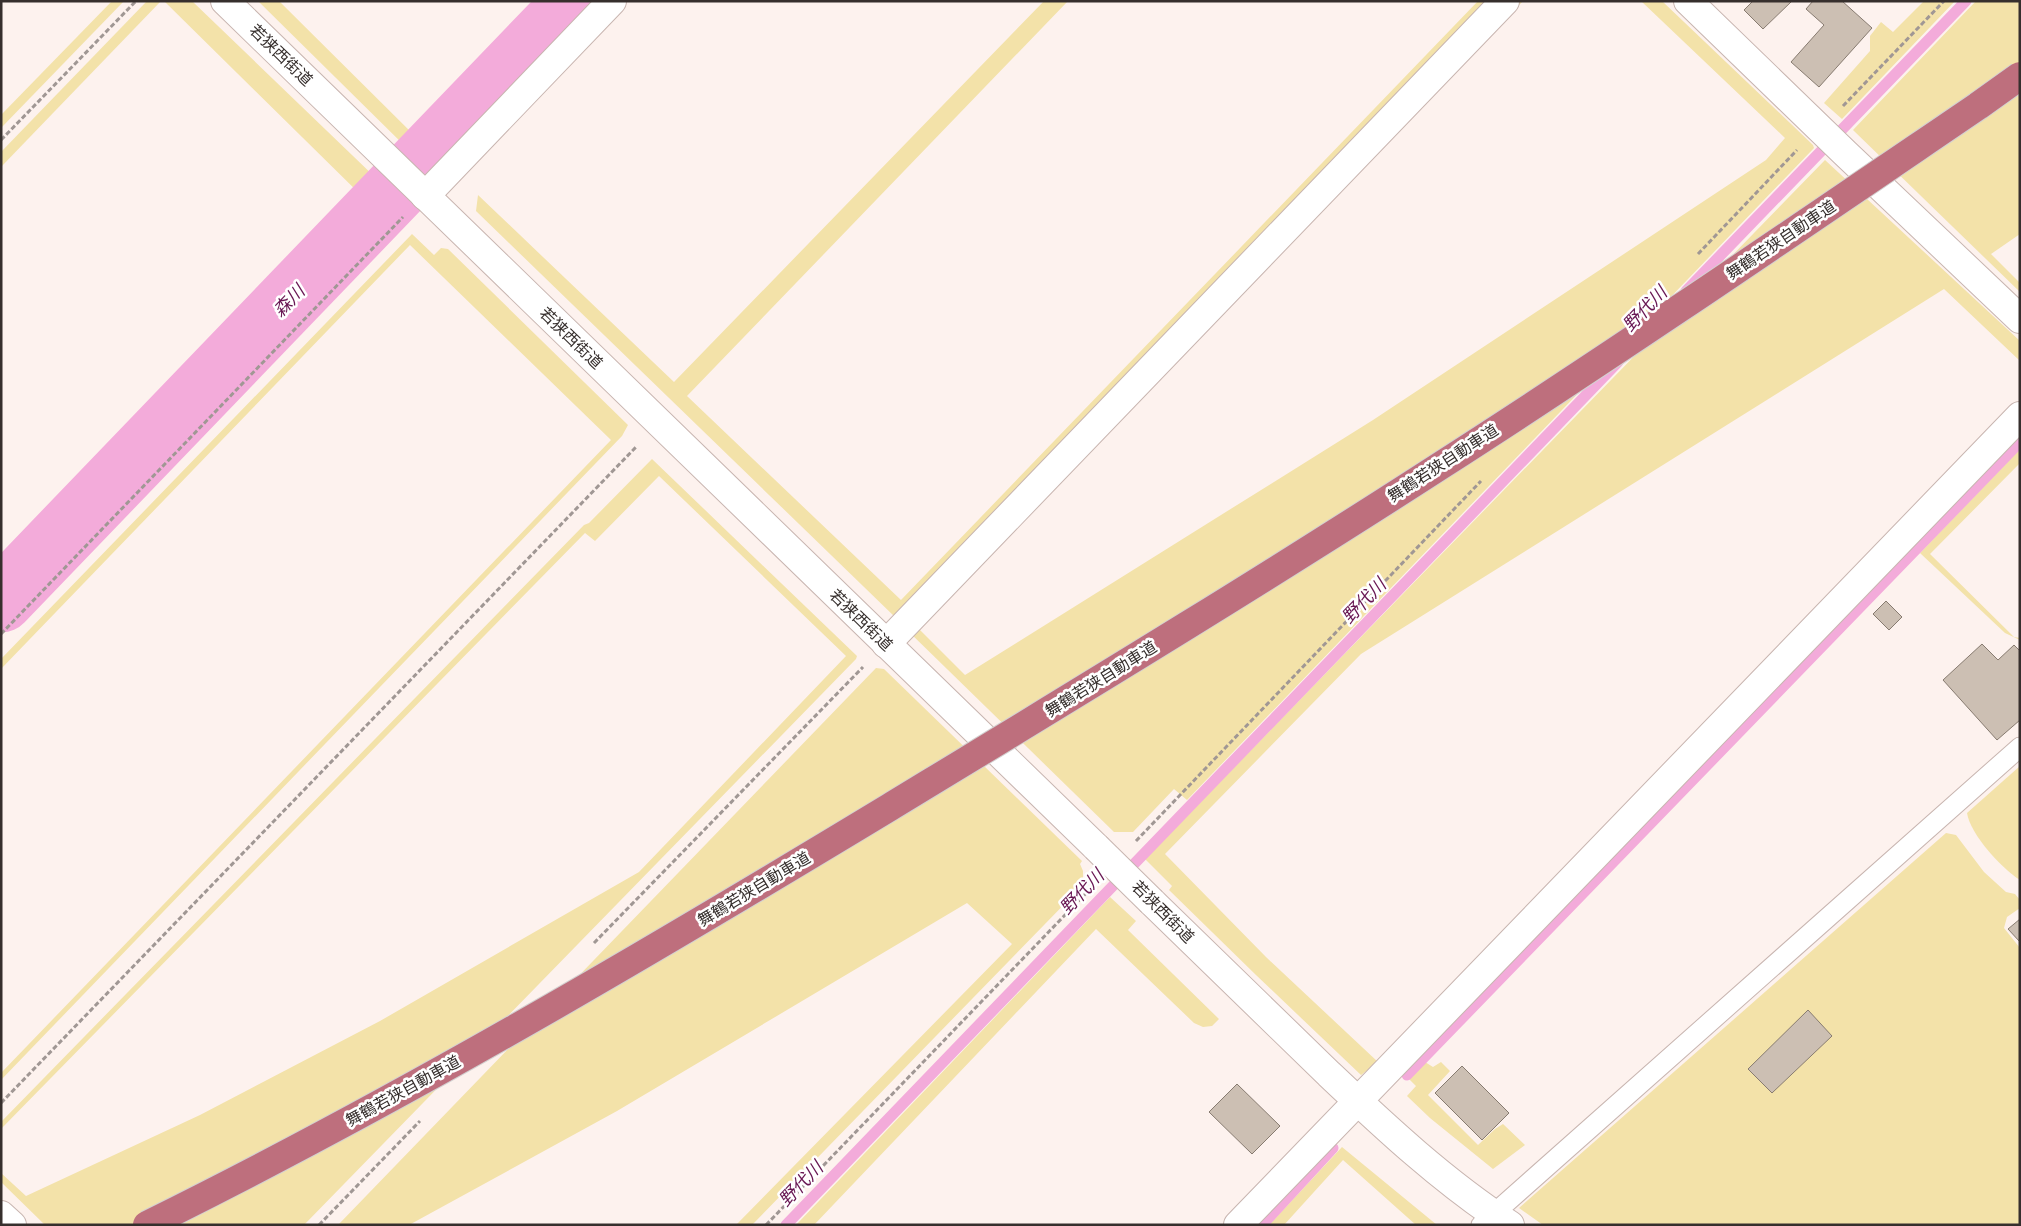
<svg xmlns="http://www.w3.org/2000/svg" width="2021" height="1226" font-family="'Crimson Pro','Noto Sans JP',serif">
<rect width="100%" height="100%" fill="#fdf2ee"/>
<!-- green -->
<g fill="#f3e2a9">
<polygon points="112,1 124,1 1,128 1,115"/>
<polygon points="147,1 161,1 1,167 1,152"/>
<polygon points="164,1 192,1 379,181 376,193 364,210 1,588 1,579 367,201"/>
<polygon points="258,1 279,1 421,142 435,133 561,1 568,1 438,136 422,150 412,153"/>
<polygon points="1044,1 1068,1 687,396 901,600 1478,1 1494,1 896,618 476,211 478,195 674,382"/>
<polygon points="1514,1 1523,1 917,627 965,675 1373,420 1766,160 1785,138 1641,1 1662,1 1813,145 1814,148 1187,800 1174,789 1133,832 1114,832 907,630"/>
<polygon points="1924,1 1955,1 1842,119 1824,103 1870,51 1870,36 1881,22 1893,32"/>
<polygon points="1976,1 2020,1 2020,234 1991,254 2020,283 2020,292 1853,130"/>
<polygon points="1825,160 2020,341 2020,361 1944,289 1361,654 1165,854 1266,957 1378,1062 1361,1075 1256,975 1169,890 1172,886 1145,859"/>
<polygon points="412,234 434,255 441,248 448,249 628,425 622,436 1,1080 1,1073 611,440 410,245 1,669 1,659"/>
<polygon points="2020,449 2020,463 1930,554 2014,637 2020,638 2020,640 2005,633 1920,553"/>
<polygon points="652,459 857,656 856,659 304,1225 45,1225 1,1182 1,1173 26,1196 200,1115 380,1021 639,872 846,656 659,476 595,541 585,533 1,1129 1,1122 584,525 589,523"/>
<polygon points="876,668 884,669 1082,861 1080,864 1083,871 1083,885 752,1225 736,1225 1012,944 967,903 617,1111 409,1225 338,1225"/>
<path d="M2020,766V880C2002,869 1970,834 1967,813Z"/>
<polygon points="1946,833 1956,835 1984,872 2006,892 2015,894 2020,900 2020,908 2007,917 2004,928 2020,948 2020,1225 1543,1225 1519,1208"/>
<polygon points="1110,897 1136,921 1128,930 1219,1019 1212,1026 1203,1027 1194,1023 1096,929 814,1225 796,1225"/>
<polygon points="1425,1062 1433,1067 1441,1062 1450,1071 1428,1095 1478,1145 1495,1129 1503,1124 1525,1145 1493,1169 1430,1118 1407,1096 1416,1086 1409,1079"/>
<polygon points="1342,1147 1437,1225 1416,1225 1343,1160 1284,1225 1269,1225"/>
</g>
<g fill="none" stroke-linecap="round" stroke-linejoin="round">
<!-- stream -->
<g stroke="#f3abda" stroke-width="11">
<polyline points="1686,291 1966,1"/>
<polyline points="1407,1075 2020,442"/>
<polyline points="786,1225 1618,362"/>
<polyline points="1262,1225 1333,1148"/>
</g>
<!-- river -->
<polyline stroke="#f3abda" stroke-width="65" points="1,600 577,1"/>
</g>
<!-- building -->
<g fill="#ccbfb3" stroke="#877b70">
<polygon points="1753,1 1792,1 1763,29 1744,10"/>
<polygon points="1813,1 1842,1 1872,28 1819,87 1791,62 1824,25 1806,9"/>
<polygon points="1886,601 1902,617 1889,630 1873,614"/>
<polygon points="1982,644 1998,660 2014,645 2020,651 2020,720 1997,740 1943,680"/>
<polygon points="2020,919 2020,942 2008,929"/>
<polygon points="1808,1010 1832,1036 1772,1093 1748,1069"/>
<polygon points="1462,1066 1509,1113 1482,1140 1435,1093"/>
<polygon points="1237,1084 1280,1126 1252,1154 1209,1112"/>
</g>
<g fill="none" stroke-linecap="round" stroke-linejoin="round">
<!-- service casing -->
<g stroke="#c8b5b0" stroke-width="21">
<polyline id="service" points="1481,1225 2020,747"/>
</g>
<!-- minor casing -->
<g stroke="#c8b5b0" stroke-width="30">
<g id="minor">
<polyline points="1688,1 1845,153 2020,319"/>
<polyline points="425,196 612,1"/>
<polyline points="886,644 1505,1"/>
<polyline points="1,1215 12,1225"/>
<polyline points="1238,1225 2020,416"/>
</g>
</g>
<!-- tertiary casing -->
<g stroke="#c8b5b0" stroke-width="30">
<g id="tertiary">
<polyline points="225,1 1096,847"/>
<path d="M1152,902C1211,960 1270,1017 1329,1074C1386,1128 1444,1182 1510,1225"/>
</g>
</g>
<!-- path -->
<g stroke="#a09794" stroke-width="3" stroke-dasharray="5 2.5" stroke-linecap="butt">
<polyline points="1843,106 1944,1"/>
<polyline points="1,140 136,1"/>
<polyline points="1698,254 1797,150"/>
<polyline points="1,634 403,217"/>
<polyline points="1136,841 1481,481"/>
<polyline points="594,943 863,667"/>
<polyline points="1,1103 636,447"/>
<polyline points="319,1225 420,1121"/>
<polyline points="766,1225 1092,887"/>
</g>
<!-- service -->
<use href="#service" stroke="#fff" stroke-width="19"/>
<!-- minor -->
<use href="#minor" stroke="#fff" stroke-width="28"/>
<!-- tertiary -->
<use href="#tertiary" stroke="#fff" stroke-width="28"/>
<!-- tertiary-bridge casing -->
<g stroke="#c8b5b0" stroke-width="30" stroke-linecap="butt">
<polyline id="tertiary-bridge" points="1096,847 1152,902"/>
</g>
<!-- motorway-bridge casing -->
<g stroke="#d3d1d1" stroke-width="30" stroke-linecap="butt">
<path id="motorway-bridge" d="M147,1225C402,1099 647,954 890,807C1074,695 1259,583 1440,466C1622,349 1800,227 1978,106L2020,76"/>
</g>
<!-- tertiary-bridge -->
<use href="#tertiary-bridge" stroke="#fff" stroke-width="28"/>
<!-- motorway-bridge -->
<use href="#motorway-bridge" stroke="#be6f7d" stroke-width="28"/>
</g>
<g text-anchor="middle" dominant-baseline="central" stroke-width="5" stroke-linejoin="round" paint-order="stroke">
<!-- street labels -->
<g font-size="16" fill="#362f2d" stroke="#fff">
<text transform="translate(281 55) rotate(44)">若狭西街道</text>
<text transform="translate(1781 240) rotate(-34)">舞鶴若狭自動車道</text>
<text transform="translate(571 338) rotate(44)">若狭西街道</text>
<text transform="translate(1443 463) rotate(-33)">舞鶴若狭自動車道</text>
<text transform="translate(861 620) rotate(44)">若狭西街道</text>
<text transform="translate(1101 679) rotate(-32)">舞鶴若狭自動車道</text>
<text transform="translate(754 889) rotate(-31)">舞鶴若狭自動車道</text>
<text transform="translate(1163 912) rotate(45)">若狭西街道</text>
<text transform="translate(403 1091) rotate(-29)">舞鶴若狭自動車道</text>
</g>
<!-- water labels -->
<g font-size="18" font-style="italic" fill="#681753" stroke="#fff">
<text transform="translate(289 301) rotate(-46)">森川</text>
<text transform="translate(1645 309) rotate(-46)">野代川</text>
<text transform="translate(1364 601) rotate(-46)">野代川</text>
<text transform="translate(1082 892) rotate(-46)">野代川</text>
<text transform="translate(801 1184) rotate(-46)">野代川</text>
</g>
</g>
<!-- border -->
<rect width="2021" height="1226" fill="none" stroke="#362f2d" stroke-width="5"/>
</svg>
